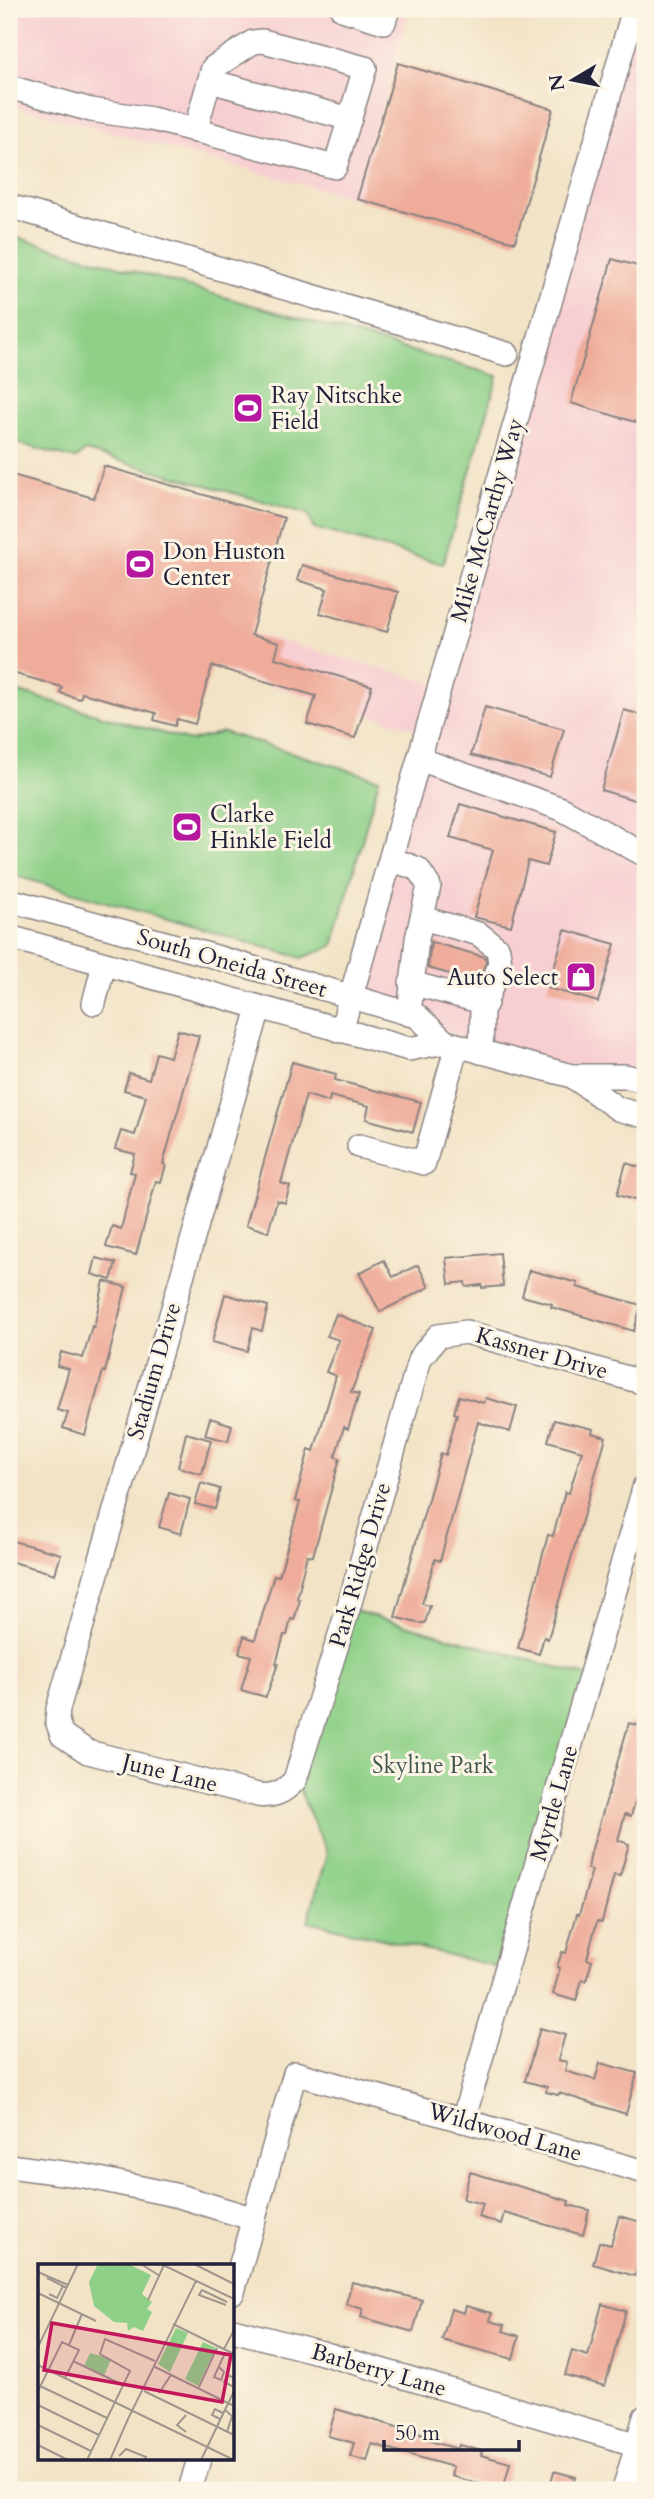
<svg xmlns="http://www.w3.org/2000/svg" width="654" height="2499" font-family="Cardo,serif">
<rect width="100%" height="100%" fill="#fcf5e5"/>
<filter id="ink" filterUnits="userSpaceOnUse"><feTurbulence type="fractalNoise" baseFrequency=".0143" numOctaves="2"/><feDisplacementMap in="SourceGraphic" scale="14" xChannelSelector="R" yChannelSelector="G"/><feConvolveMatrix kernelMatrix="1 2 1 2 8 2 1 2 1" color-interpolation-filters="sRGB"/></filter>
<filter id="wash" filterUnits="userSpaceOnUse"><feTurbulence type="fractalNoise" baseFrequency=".00686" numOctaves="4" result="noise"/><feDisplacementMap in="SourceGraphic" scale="28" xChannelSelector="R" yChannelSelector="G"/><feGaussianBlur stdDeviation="1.57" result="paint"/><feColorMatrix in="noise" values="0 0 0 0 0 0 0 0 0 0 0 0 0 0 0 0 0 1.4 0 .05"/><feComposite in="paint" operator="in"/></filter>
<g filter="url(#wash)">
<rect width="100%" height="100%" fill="#f2e3c6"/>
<!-- built -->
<g fill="#f7cfd2">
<polygon points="9,9 409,9 357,199 9,105"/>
<polygon points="634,9 645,9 645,1081 572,1076 351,997 427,732 226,672 238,629 440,685"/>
</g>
<!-- green -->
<g fill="#8ed088" stroke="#587962" stroke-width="2">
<polygon points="9,235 498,376 443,564 313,528 308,514 86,451 75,459 9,441"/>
<polygon points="9,689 190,741 223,732 379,779 333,946 302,958 9,874"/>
<polygon points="348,1609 591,1677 507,1969 308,1921 327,1853 295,1780"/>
</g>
<g id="blocks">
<!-- building -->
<g fill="#efac9a">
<polygon points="398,63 553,109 515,242 357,199"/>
<polygon points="612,259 645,268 645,425 571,403"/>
<polygon points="104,466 284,518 251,635 279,643 275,658 372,686 355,738 307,724 316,696 212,666 195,724 177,719 175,726 154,720 156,713 82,693 80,699 60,693 62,687 9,672 9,474 94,498"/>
<polygon points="302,565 398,592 387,632 320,613 327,589 297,580"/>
<polygon points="485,707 564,729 550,777 471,755"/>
<polygon points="624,710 645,716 645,788 641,802 601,790"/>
<polygon points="460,804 556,832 546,866 528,861 511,926 474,917 493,850 450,838"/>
<polygon points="565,930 615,944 598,1002 548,988"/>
<polygon points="431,942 485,957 486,962 478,982 428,968"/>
<polygon points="178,1030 199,1036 163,1164 166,1165 161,1182 156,1181 136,1255 106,1247 112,1226 121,1229 135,1173 130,1172 135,1154 115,1149 121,1131 135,1135 146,1096 124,1090 129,1073 149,1079 156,1053 170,1057"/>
<polygon points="292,1062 336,1074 335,1080 421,1102 413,1132 366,1119 369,1106 330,1096 329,1102 306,1095 281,1183 290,1186 285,1203 277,1200 268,1232 246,1225"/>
<polygon points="626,1163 645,1169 645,1203 617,1195"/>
<polygon points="500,1253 503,1286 482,1288 482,1285 466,1287 465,1282 449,1284 446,1258"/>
<polygon points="96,1258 116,1263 111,1280 92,1274"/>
<polygon points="384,1260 393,1277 418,1265 429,1287 380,1312 359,1273"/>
<polygon points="529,1270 578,1283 577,1287 641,1305 634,1331 551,1307 552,1304 522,1296"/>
<polygon points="104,1281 126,1287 105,1372 103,1371 85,1435 63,1428 68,1413 57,1410 69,1369 57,1366 61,1352 83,1358 92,1326 94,1327"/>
<polygon points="225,1294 268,1306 262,1331 253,1328 247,1351 212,1342"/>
<polygon points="336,1314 376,1330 351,1392 359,1394 348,1429 344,1427 335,1457 340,1458 313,1556 307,1555 300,1583 301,1583 297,1599 300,1600 294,1620 291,1619 287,1635 284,1635 276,1664 278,1664 266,1697 241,1690 251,1656 239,1653 244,1636 255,1640 274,1575 279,1576 300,1502 295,1501 309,1449 314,1451 336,1376 326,1372 339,1340 327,1336"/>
<polygon points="459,1396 484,1403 486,1398 517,1407 510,1432 478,1422 440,1561 435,1559 422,1604 430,1606 425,1623 417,1623 395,1617 441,1453 446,1455 457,1414 454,1413"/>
<polygon points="210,1418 232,1425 228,1441 205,1435"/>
<polygon points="554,1420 593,1429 592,1433 606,1437 548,1639 544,1637 539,1654 518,1648 548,1535 553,1536 565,1492 569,1493 582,1451 548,1441"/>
<polygon points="186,1433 211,1440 202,1474 178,1467"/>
<polygon points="201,1483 220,1489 215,1509 195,1504"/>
<polygon points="169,1493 190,1499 181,1534 159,1527"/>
<polygon points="9,1540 61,1554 55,1574 9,1561"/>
<polygon points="629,1723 645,1727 645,1767 631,1816 625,1814 618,1840 629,1844 620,1876 614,1875 602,1922 597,1921 587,1959 592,1961 586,1981 582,1980 576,2001 553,1994 560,1968 557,1967 562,1952 566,1953 577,1914 579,1915 592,1870 588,1869 591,1852"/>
<polygon points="540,2028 565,2035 558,2060 567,2062 565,2071 595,2080 600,2063 637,2073 626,2114 559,2093 558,2095 546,2092 547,2087 525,2081"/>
<polygon points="470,2172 569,2201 568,2205 589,2210 583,2235 504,2213 501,2224 479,2217 483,2204 463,2199"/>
<polygon points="619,2216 645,2223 645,2239 635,2276 593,2264 599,2242 611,2245"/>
<polygon points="352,2282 422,2300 413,2332 361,2317 363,2309 346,2304"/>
<polygon points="602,2304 626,2311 605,2386 565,2375 572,2351 588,2356"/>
<polygon points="466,2306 492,2313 490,2321 505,2325 503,2331 519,2336 513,2359 442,2340 451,2309 464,2313"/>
<polygon points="336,2409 424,2435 423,2439 458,2449 459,2445 482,2451 481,2455 510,2463 503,2490 451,2476 453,2467 372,2444 367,2461 350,2456 354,2443 328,2436"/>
<polygon points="554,2471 576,2477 572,2490 549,2490"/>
</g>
</g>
</g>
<g filter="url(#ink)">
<use href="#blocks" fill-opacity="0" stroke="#8a8280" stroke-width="2"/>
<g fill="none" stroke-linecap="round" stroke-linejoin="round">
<!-- minor casing -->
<g stroke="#8a8280" stroke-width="26">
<g id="minor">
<polyline points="342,9 384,22 388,9"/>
<polyline points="210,81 350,119"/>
<polyline points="9,87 91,110 152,119 335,167 365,68 263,41 253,42 213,68 195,131"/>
<polyline points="9,206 507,354"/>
<polyline points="419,759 562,809 645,855"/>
<polyline points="391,859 418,869 429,886 417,939 409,1014"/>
<polyline points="9,900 209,955 417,1016 445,1042"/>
<polyline points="422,918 479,934 498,949 500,964 482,1011 481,1052"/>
<polyline points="9,937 409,1049 445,1042 572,1076 625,1076 645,1081"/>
<polyline points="411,983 486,1003"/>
<polyline points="94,1003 104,964"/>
<path d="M259,1008L58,1709L57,1721L62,1735L88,1752L258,1795C274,1797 284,1792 295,1780L348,1609L420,1358L438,1336L466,1332L645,1383"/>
<polyline points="341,1031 634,9"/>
<polyline points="572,1076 618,1109 645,1116"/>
<polyline points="359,1146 424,1163 457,1045"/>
<polyline points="463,2121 645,1485"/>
<polyline points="9,2166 85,2176 179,2196 254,2219"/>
<polyline points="233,2292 295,2073 645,2172"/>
<polyline points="233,2330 322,2353 645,2447"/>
<polyline points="190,2490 199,2459"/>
<polyline points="624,2490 645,2417"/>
</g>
</g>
<!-- minor -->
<use href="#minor" stroke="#fff" stroke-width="23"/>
</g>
</g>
<!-- icons -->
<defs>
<g id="stadium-square" transform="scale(1.575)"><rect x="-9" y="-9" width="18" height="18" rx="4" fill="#b5179e" stroke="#fcf5e5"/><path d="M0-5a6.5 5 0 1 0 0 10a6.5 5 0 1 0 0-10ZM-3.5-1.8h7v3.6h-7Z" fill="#fff"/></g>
<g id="shop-square" transform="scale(1.575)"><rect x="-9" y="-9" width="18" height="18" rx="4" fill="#b5179e" stroke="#fcf5e5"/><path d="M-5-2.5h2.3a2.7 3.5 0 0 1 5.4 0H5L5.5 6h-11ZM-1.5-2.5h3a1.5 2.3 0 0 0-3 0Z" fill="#fff"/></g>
</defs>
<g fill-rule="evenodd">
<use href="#stadium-square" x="248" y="408"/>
<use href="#stadium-square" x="140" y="564"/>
<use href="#stadium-square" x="187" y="827"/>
<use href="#shop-square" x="581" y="977"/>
</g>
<g text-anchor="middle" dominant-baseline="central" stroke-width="6" stroke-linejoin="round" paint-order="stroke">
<!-- poi labels -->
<g font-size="23" fill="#22223b" stroke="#fcf5e5" text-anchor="start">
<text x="271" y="395">Ray Nitschke<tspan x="271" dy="26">Field</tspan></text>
<text x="163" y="551">Don Huston<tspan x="163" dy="26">Center</tspan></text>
<text x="210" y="814">Clarke<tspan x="210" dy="26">Hinkle Field</tspan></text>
<text x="558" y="977" text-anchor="end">Auto Select</text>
</g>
<!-- street labels -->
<g font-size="23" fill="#22223b" stroke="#fcf5e5">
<text transform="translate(487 520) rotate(-74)">Mike McCarthy Way</text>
<text transform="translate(232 963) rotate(16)">South Oneida Street</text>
<text transform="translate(542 1353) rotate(16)">Kassner Drive</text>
<text transform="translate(154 1371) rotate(-74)">Stadium Drive</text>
<text transform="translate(360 1565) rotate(-74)">Park Ridge Drive</text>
<text transform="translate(170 1773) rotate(14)">June Lane</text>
<text transform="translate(554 1803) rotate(-74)">Myrtle Lane</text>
<text transform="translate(505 2132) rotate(16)">Wildwood Lane</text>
<text transform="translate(379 2370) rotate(16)">Barberry Lane</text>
</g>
<!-- park labels -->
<g font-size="23" fill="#425652" stroke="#fcf5e5">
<text x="433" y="1765">Skyline Park</text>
</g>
</g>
<!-- overview -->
<g transform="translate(38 2264)">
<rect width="196" height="196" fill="#f2e3c6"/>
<path d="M60,0H90L113,11L104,30L114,38L109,45L114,48L105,67L96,63L90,67L89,59L76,58L56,42L51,18ZM138,64L150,69L132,108L120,100ZM165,78L178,84L160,122L147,115ZM52,89L73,95L66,112L46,102Z" fill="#8ed088"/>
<path fill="none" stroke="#9f968e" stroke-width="2" d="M103,0L122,12M123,0L196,35M156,0L196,20M0,8L30,21M9,14L29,24M0,29L58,57M11,30L19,34L25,22M110,36L126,1M188,41L161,31L164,26L189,38M135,60L196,90M31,81L44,50M0,83L40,0M186,85L196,66M35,97L85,121M0,101L196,196M115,102L196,142M181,103L186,108L183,116L176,113L187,89M196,114L190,111L186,118L196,123M2,122L69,154M161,123L179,84M0,127L24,78L41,86L27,114M106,127L196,171M121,129L133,111M0,141L61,171M187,146L194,152L189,168M182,155L174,151L177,145L185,149M89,157L158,17M0,161L53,187M148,168L139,161L148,151M0,181L30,196M81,192L88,185L108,193L106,196M49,196L92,107L62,90L67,75L117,97M72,196L90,155M163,196L196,127"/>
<path fill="#c2185b" fill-opacity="0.15" stroke="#c2185b" stroke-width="3.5" d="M14,59L193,91L184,138L6,106Z"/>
<rect width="196" height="196" fill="none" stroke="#22223b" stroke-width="3.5"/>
</g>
<!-- margin -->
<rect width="654" height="2499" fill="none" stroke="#fcf5e5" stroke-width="35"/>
<!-- north arrow -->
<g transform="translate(573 80) rotate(260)" stroke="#fcf5e5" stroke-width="5" paint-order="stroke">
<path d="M0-5L12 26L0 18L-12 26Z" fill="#22223b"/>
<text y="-10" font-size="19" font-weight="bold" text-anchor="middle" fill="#22223b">N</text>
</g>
<!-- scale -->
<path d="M384 2440v10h135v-10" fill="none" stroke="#22223b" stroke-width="3.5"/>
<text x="395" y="2440" font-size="21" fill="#22223b" stroke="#fcf5e5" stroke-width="5" paint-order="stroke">50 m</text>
</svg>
